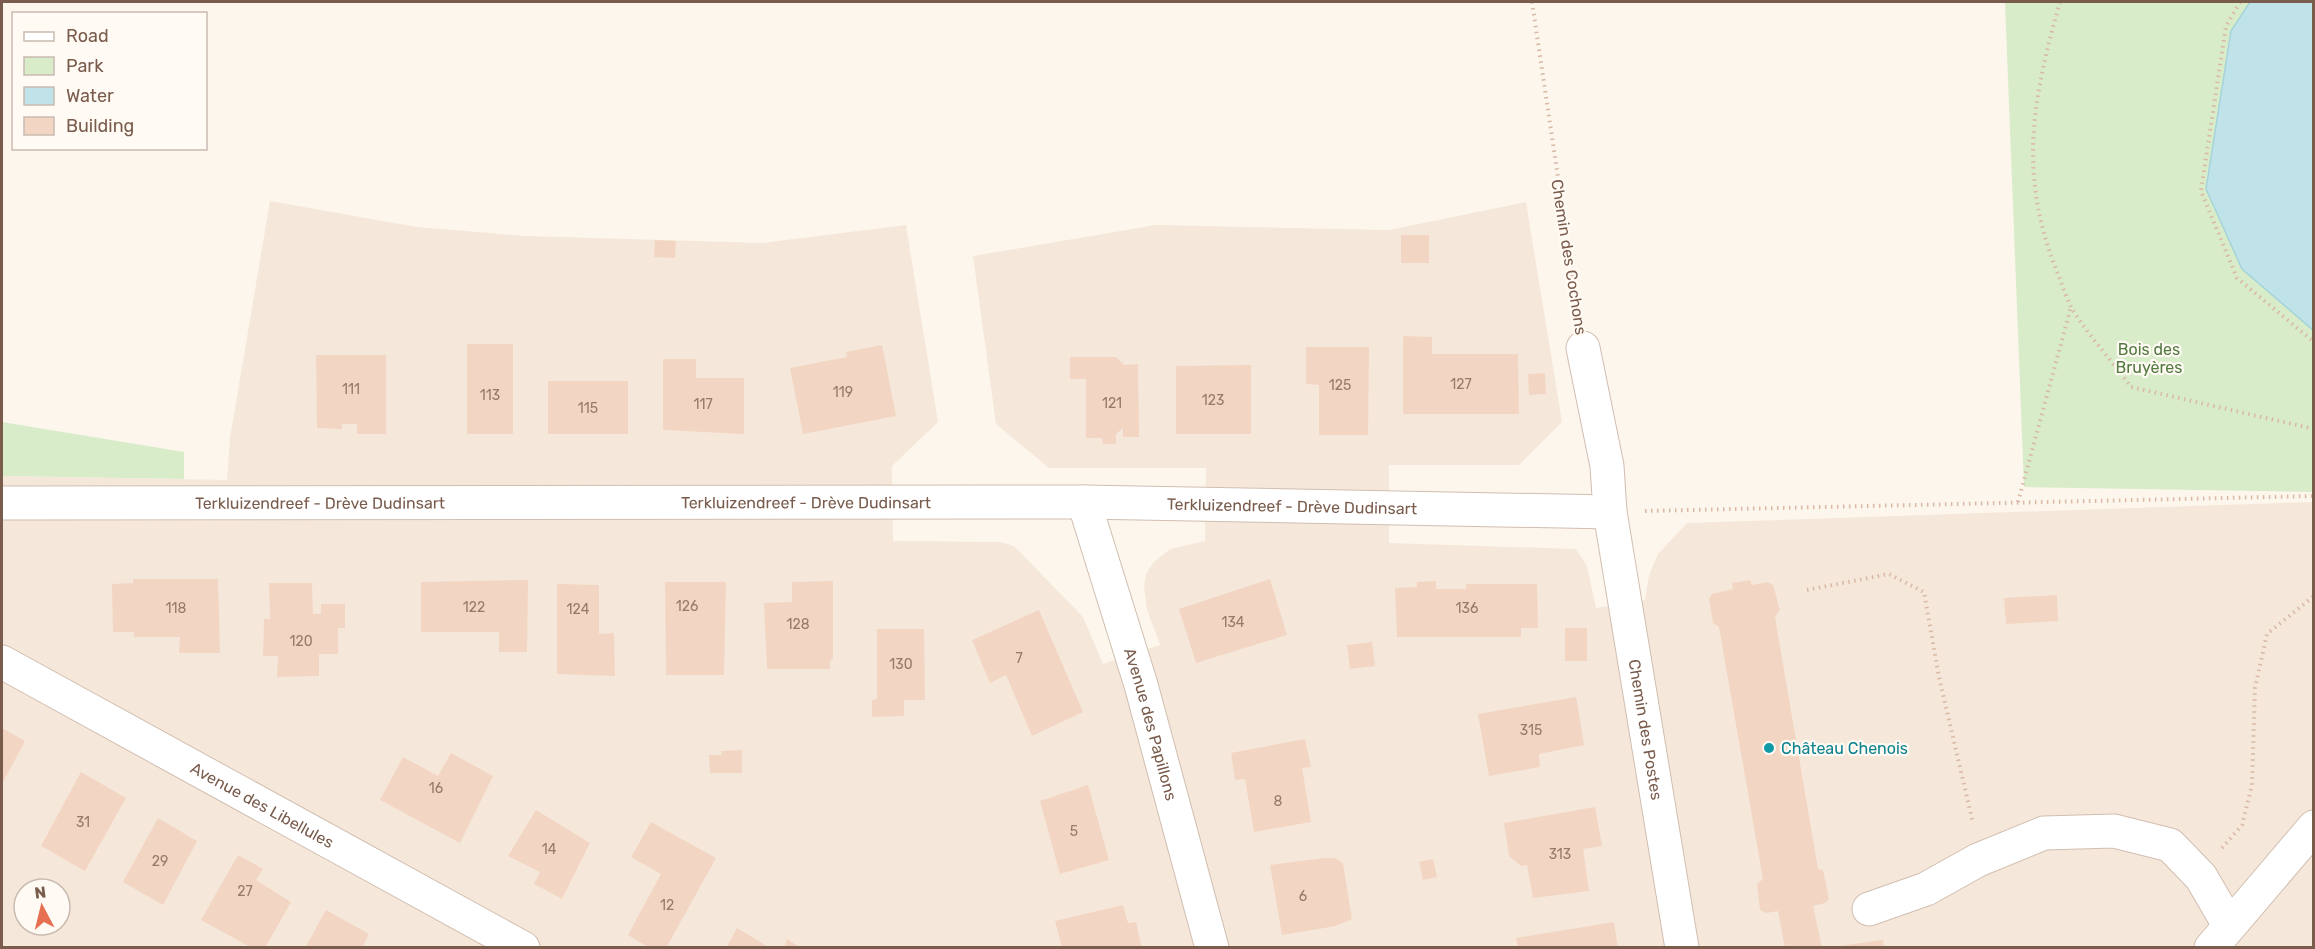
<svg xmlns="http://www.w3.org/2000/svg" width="2315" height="949" font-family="Rubik,sans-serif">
<rect width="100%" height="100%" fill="#fdf6ec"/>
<!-- residential -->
<path fill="#f5e8da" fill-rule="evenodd" d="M270,201L417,227L526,236L762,243L906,225L938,422L892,466L893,541L1000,542L1014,546L1083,617L1103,664L1160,645L1147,610L1144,586L1146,574L1153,563L1170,549L1205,541L1206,468H1049L996,424L973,256L1156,225L1389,230L1526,202L1562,422L1519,465H1389V543L1576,549L1587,566L1596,608L1645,600L1649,575L1658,554L1687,523L2313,502V947L2,948V476L227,480L230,438ZM24,889H60V925H24Z"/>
<!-- green -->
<g fill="#d8ecc9">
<polygon points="2005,2 2250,2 2231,31 2242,269 2313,330 2313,492 2024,487"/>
<polygon points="2,422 184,452 184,479 2,476"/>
</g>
<!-- water -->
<polygon fill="#bfe3e8" stroke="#a5d3da" stroke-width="1.5" points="2250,2 2313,2 2313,330 2242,269 2206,189 2231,31"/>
<!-- building -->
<g fill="#f3d5c3">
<rect x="1401" y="235" width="28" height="28"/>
<polygon points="655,240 676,241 675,258 654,257"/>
<polygon points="1403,336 1432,337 1432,354 1518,354 1519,414 1403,414"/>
<rect x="467" y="344" width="46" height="90"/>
<polygon points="882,345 896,416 803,434 790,368 847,357 846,352"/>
<polygon points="1306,347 1369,347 1368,435 1319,435 1319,385 1306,384"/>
<polygon points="316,355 386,355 386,434 357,434 357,424 342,424 342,429 317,428"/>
<polygon points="1070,357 1116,357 1124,365 1138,364 1139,437 1123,437 1123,428 1116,434 1116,444 1103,444 1102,438 1086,438 1086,379 1070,379"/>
<polygon points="663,359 696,359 696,378 744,378 744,434 663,430"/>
<polygon points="1251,365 1251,434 1176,434 1176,366"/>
<polygon points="1545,373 1546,394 1529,395 1528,374"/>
<rect x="548" y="381" width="80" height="53"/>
<polygon points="133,579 218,579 220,653 179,653 180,637 134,637 134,632 113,632 112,584 133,583"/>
<polygon points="1270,579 1287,635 1196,663 1179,609"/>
<polygon points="528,580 527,652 499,652 499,632 421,632 421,582"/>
<polygon points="1750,580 1752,585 1768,582 1773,585 1780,610 1775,617 1818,869 1823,870 1829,899 1825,903 1813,906 1822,948 1785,948 1778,911 1766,913 1760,910 1757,884 1763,879 1719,627 1713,623 1709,599 1712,594 1733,589 1732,583"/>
<polygon points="833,581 833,659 830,660 830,669 767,669 764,603 792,602 792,582"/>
<polygon points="1436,581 1436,589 1466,589 1466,584 1537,584 1538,628 1521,628 1521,637 1397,637 1395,588 1417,587 1417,582"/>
<polygon points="665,582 726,582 724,675 666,675"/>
<polygon points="269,583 312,583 313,614 321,614 321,604 345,604 345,628 338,628 338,654 319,654 319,676 277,677 278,656 263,656 264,619 270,619"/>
<polygon points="557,584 599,585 599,634 614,633 615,676 557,674"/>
<polygon points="2057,595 2058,621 2006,624 2004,598"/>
<polygon points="1039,610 1083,712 1032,736 1006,675 990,683 972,640"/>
<rect x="1565" y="628" width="22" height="33"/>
<polygon points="877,629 924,629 925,700 904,700 904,716 872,717 872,700 877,699"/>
<polygon points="1372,642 1375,666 1350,669 1347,645"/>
<polygon points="1576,697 1584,745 1539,754 1540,767 1489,776 1478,714"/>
<polygon points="2,728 25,741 2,784"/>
<polygon points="1305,739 1311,767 1302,768 1311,822 1254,832 1245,779 1235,780 1231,753"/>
<polygon points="742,750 742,773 710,773 709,755 722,755 721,751"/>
<polygon points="451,753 493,776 460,843 380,800 403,757 438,776"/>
<polygon points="81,772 126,798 85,871 41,846"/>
<polygon points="1088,785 1109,860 1060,874 1040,801"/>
<polygon points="1595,807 1602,846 1583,849 1589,891 1533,898 1527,865 1521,866 1509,856 1504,823"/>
<polygon points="536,810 590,843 562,899 534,884 540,872 508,856"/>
<polygon points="158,818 197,841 163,905 123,882"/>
<polygon points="651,822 716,858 666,948 650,948 628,935 661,874 631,857"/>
<polygon points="238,855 263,869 256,880 291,902 265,948 252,948 201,920"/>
<polygon points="1324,858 1335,858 1343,863 1352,919 1336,926 1282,935 1270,865"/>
<polygon points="1433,859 1437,877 1423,880 1419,862"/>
<polygon points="1123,905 1128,923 1136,922 1142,948 1062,948 1055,921"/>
<polygon points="326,910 369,934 362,948 305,948"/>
<polygon points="1614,922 1618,948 1518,948 1516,938"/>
<polygon points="737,928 770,948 726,948"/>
<polygon points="787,939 801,948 784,948"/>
<polygon points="1883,940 1884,948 1840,948 1840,946"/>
</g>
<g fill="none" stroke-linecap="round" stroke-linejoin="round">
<!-- minor casing -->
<g stroke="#d1beb0" stroke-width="35">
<g id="minor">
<path id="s1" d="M1583,348L1607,466L1610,512L1682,948"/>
<path id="s2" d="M1084,502L1141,685L1212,948"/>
<path id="s3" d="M2,503L1084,502L1610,512"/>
<path id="s4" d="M2,662L523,948"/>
<polyline points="1869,909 1926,889 1978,860 2044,833 2114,831 2170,845 2201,877 2229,925"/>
<polyline points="2211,948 2314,827"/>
</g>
</g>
<!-- path -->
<g stroke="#d9b8a5" stroke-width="4" stroke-dasharray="1.5 4.5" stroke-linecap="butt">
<polyline points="1532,2 1578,312"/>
<path d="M2060,2C2033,97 2018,173 2056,269C2061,281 2065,295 2071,307C2088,335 2112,361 2131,387L2314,429"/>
<polyline points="2240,2 2226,26 2201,191 2237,278 2314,342"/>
<polyline points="2018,502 2071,307"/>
<polyline points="1645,511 2314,496"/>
<polyline points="1807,590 1889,574 1924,592 1939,677 1973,823"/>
<polyline points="2222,848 2242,825 2252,785 2255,688 2267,634 2314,596"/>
</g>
<!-- minor -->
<use href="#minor" stroke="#fff" stroke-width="33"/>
</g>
<!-- markers -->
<circle fill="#0f9aa8" stroke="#fffaf3" stroke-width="2" cx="1769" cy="748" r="6"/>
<g text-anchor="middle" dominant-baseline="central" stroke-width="4.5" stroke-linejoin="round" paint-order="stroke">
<!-- number labels -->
<g font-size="14" fill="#987a6a">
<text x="1461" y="384">127</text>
<text x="1340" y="385">125</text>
<text x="351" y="389">111</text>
<text x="843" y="392">119</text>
<text x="490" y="395">113</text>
<text x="1213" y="400">123</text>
<text x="1112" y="403">121</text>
<text x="703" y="404">117</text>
<text x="588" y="408">115</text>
<text x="687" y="606">126</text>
<text x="474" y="607">122</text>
<text x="176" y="608">118</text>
<text x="1467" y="608">136</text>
<text x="578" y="609">124</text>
<text x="1233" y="622">134</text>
<text x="798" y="624">128</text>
<text x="301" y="641">120</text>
<text x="1019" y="658">7</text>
<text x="901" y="664">130</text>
<text x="1531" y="730">315</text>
<text x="436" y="788">16</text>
<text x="1278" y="801">8</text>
<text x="83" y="822">31</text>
<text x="1074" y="831">5</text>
<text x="549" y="849">14</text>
<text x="1560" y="854">313</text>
<text x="160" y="861">29</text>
<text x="245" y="891">27</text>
<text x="1303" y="896">6</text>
<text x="667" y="905">12</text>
</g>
<!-- street labels -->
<g font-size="16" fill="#7a5c4d" stroke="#fffaf3">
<text transform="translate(1569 257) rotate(81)">Chemin des Cochons</text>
<text stroke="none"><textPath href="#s3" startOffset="804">Terkluizendreef - Drève Dudinsart</textPath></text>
<text stroke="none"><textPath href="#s3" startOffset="318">Terkluizendreef - Drève Dudinsart</textPath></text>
<text stroke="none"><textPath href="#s3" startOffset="1290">Terkluizendreef - Drève Dudinsart</textPath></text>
<text stroke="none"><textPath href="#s2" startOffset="232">Avenue des Papillons</textPath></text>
<text stroke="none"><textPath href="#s1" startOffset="387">Chemin des Postes</textPath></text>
<text stroke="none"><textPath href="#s4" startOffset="297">Avenue des Libellules</textPath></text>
</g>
<!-- park labels -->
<g font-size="16" fill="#537a41" stroke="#fffaf3">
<text x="2149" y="349">Bois des<tspan x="2149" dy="18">Bruyères</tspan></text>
</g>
<!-- culture labels -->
<g font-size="16" fill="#0d838f" stroke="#fffaf3" text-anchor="start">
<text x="1781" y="748">Château Chenois</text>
</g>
</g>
<!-- border -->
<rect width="2315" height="949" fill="none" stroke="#7a5c4d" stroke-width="6"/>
<!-- legend -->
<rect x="12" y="12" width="195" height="138" fill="#fffaf3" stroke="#cabbb1" stroke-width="1.5"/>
<rect x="24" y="32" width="30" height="9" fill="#ffffff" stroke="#cabbb1" stroke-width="1.5"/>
<text x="66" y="42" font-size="18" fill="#7a5c4d">Road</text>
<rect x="24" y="57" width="30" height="18" fill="#d8ecc9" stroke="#cabbb1" stroke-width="1.5"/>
<text x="66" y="72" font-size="18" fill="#7a5c4d">Park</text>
<rect x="24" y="87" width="30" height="18" fill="#bfe3e8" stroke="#cabbb1" stroke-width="1.5"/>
<text x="66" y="102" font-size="18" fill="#7a5c4d">Water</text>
<rect x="24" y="117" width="30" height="18" fill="#f3d5c3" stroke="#cabbb1" stroke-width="1.5"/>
<text x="66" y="132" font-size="18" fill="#7a5c4d">Building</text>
<!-- north arrow -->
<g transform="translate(42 907) rotate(353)"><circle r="28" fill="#fffaf3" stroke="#cabbb1" stroke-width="1.5"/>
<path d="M0-4.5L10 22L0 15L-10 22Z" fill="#e76f51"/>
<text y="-9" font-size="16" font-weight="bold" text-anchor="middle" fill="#7a5c4d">N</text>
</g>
</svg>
